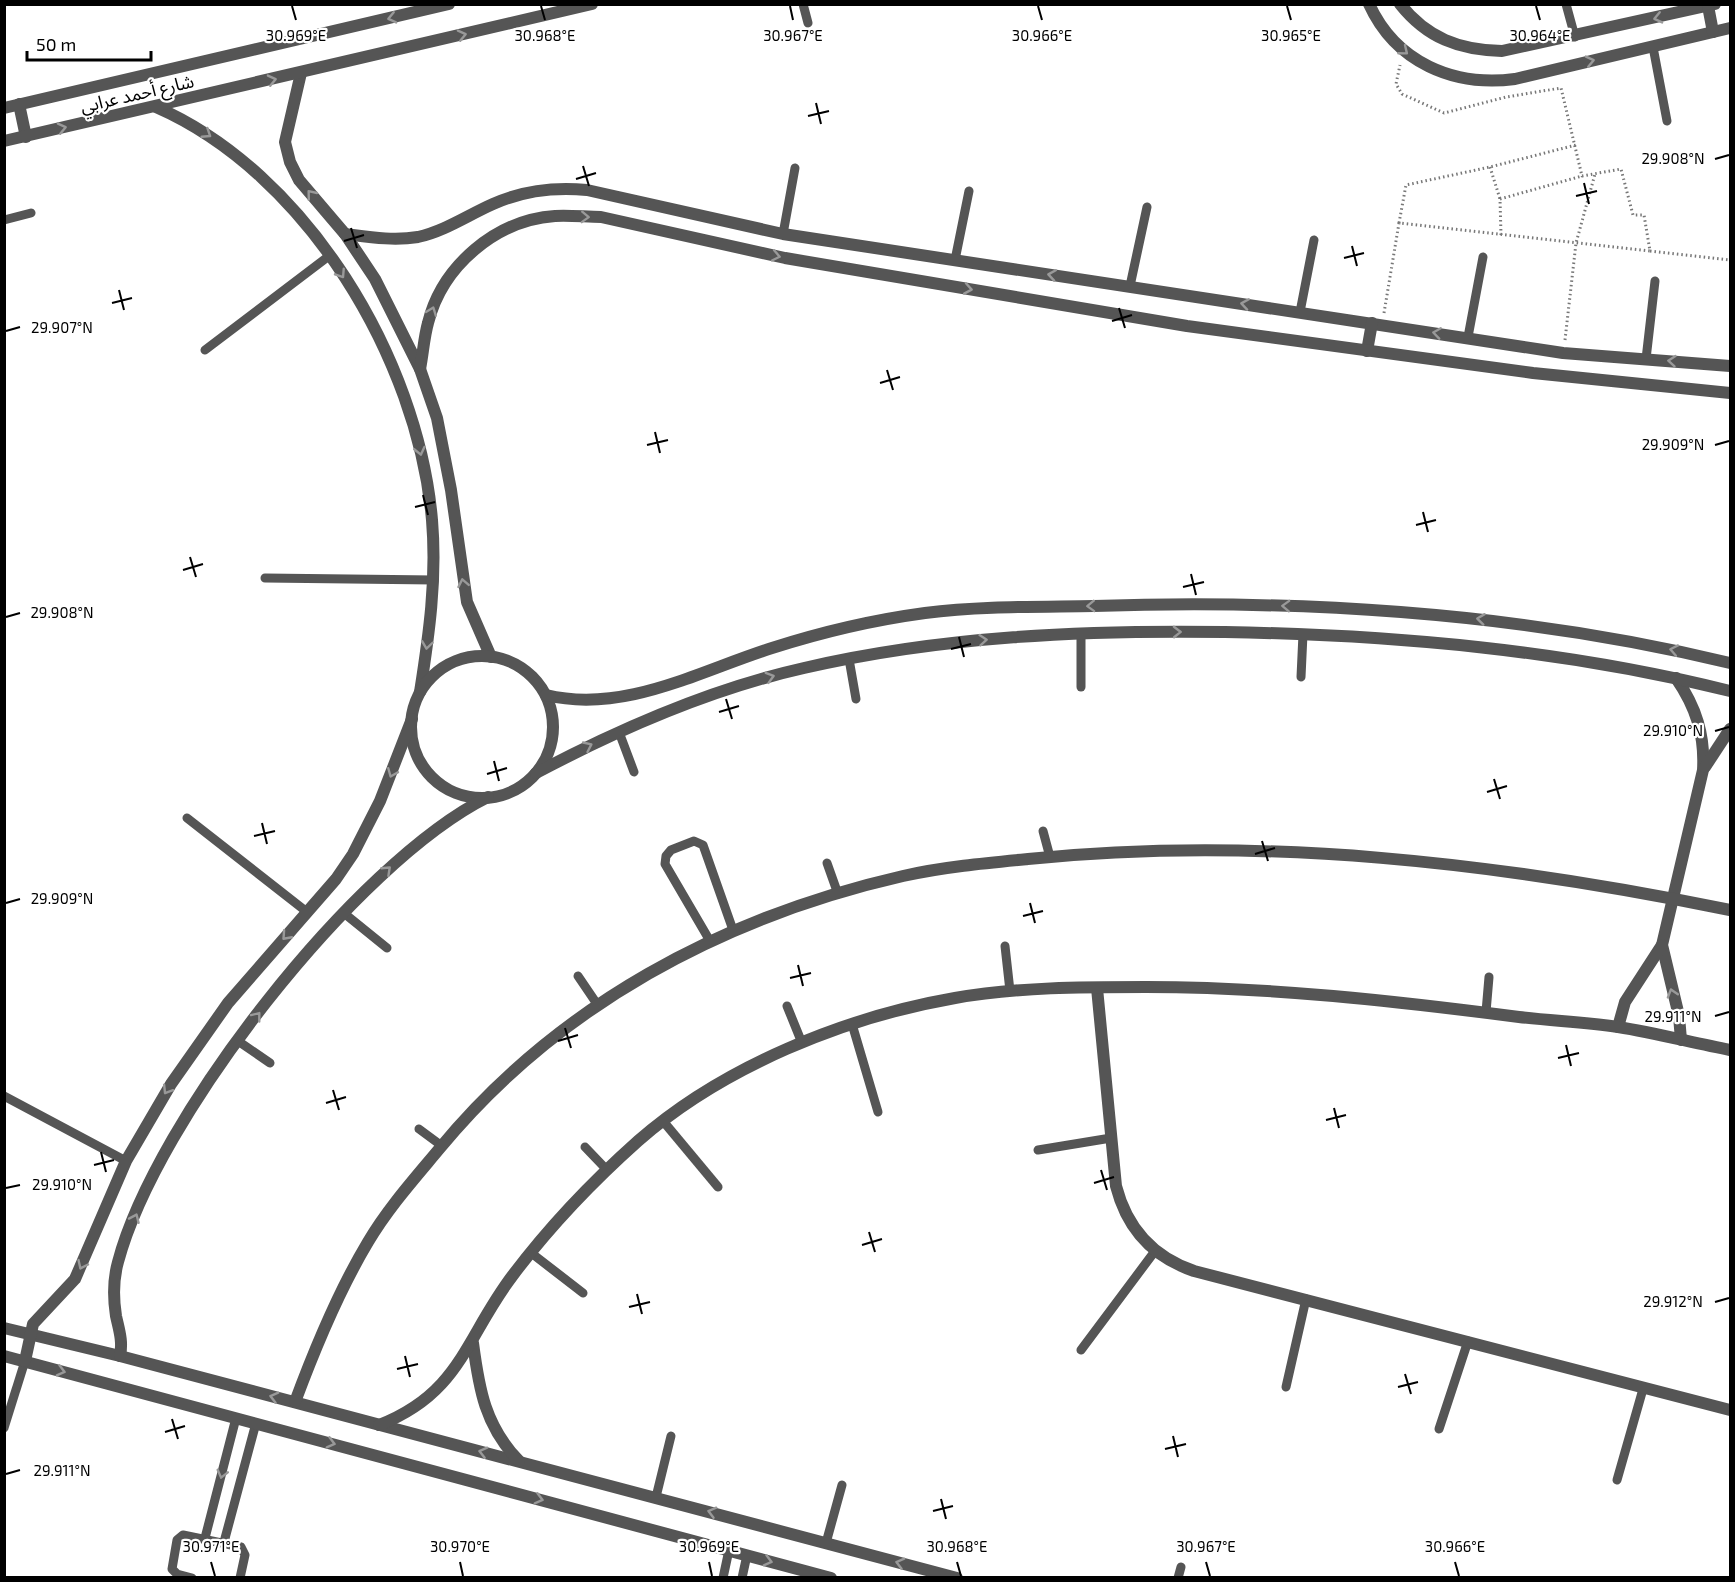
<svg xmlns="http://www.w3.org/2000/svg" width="1735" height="1582" font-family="'Exo 2','Noto Sans Arabic',sans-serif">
<rect width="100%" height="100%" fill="#fff"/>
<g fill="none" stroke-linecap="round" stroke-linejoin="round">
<!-- path -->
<g stroke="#777" stroke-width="3" stroke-dasharray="1.5 3" stroke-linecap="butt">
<polyline points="1490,167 1500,199"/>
<polyline points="1399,223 1406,185 1490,167 1576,145"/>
<polyline points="1501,235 1500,199 1582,176"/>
<polyline points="1650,251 1730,260"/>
<polyline points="1384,313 1399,223 1650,251 1644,215 1633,215 1621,169 1582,176 1561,88 1506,97 1444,113 1402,94 1396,84 1400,65"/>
<polyline points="1565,340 1576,243 1595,174"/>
</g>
<!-- lane -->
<g stroke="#555" stroke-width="9">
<polyline points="803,4 808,23"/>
<polyline points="1566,4 1575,37"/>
<polyline points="1653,47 1667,121"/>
<polyline points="4,220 31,213"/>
<polyline points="783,234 795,168"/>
<polyline points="955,260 969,191"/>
<polyline points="1130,286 1147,207"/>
<polyline points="1300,312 1314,240"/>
<polyline points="1468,337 1483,257"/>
<polyline points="205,350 329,256"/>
<polyline points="1646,359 1655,281"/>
<polyline points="265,578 434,580"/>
<polyline points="1081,634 1081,687"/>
<polyline points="849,659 856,699"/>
<polyline points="1301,677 1303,634"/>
<polyline points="619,732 634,772"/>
<polyline points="187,818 307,912"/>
<polyline points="1043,831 1050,857"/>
<polyline points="827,863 838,894"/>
<polyline points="345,914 387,948"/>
<polyline points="710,941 665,864 666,856 671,850 694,841 703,845 733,930"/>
<polyline points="1005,946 1010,991"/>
<polyline points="578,976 597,1004"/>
<polyline points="787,1006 802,1043"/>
<polyline points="1486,1012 1489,977"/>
<polyline points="852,1024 878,1112"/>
<polyline points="238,1041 270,1063"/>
<polyline points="4,1096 126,1161"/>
<polyline points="663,1121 718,1187"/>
<polyline points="419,1129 442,1146"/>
<polyline points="585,1147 607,1170"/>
<polyline points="1038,1150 1111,1138"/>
<polyline points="530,1252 583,1293"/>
<polyline points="1081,1350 1155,1251"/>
<polyline points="1286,1387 1306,1299"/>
<polyline points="4,1428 25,1361"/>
<polyline points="1439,1429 1468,1341"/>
<polyline points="1617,1480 1643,1389"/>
<polyline points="656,1497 671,1436"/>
<polyline points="205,1538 236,1418"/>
<polyline points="224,1542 256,1423"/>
<polyline points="826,1543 842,1485"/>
<polyline points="192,1578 177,1574 172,1569 177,1540 183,1535 241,1547 245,1555 240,1578"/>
<polyline points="723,1578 729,1550"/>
<polyline points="742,1578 747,1555"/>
<polyline points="1178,1578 1181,1567"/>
</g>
<!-- street -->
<g stroke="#555" stroke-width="12">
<path d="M1369,4C1396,63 1454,87 1515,79L1730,28"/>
<path d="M1400,4C1427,38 1459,50 1502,51L1715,4"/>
<polyline points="1708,6 1713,32"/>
<polyline points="301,73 285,142 290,162 299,180 345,234 375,279 420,369 437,418 451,490 467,602 491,657"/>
<polyline points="19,104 26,137"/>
<path d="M156,107C307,173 418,359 432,520C437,579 429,635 420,692"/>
<polyline points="4,108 449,4"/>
<polyline points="4,141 592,4"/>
<path d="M345,234C369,237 393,241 418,237C445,231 468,215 493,204C524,190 555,187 587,190L783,234L1563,353L1730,366"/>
<polyline points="1367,351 1372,323"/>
<path d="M420,369C423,354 424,337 428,323C442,266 496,220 555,216C570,215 586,217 601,217L785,258L1187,326L1533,373L1730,393"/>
<circle cx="482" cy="727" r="71"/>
<path d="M1676,678C1696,707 1705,735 1703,770L1662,945L1679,1016L1681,1040"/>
<path d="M546,695C624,714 699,671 772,648C822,632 873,620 925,613C981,606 1038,607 1094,606C1307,599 1523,613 1730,663"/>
<polyline points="1705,767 1730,729"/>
<path d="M536,773C621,728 710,689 804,668C942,636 1084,630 1225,632C1396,635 1565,650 1730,691"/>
<path d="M1097,988L1116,1186C1127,1229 1153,1257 1194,1271L1730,1410"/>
<polyline points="1618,1027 1625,1002 1662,945"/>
<polyline points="4,1328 120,1356 957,1578"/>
<path d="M473,1343C479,1389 485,1426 519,1461"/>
<polyline points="4,1356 831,1578"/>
<path d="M120,1356C123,1341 119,1330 116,1316C113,1297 113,1280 118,1262C156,1119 355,863 488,797"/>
<polyline points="25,1361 33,1324 75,1279 126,1161 171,1084 228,1003 336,879 353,854 380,801 412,719"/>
<path d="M295,1402C315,1348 338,1292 368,1242C388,1208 415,1178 440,1148C558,1005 723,917 903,876C943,867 986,863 1028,859C1263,835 1500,863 1730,910"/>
<path d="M379,1425C461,1393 465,1338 513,1275C550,1226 592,1182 638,1141C722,1067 845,1017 955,998C1018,987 1083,987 1146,987C1272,987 1395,1001 1519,1017C1552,1021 1585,1022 1618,1027C1656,1033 1693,1043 1730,1050"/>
</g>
</g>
<!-- one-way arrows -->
<defs><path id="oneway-chevron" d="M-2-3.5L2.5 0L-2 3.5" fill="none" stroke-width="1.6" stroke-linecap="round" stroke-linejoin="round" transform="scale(1.5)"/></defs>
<g stroke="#999">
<use href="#oneway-chevron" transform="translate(392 18) rotate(167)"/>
<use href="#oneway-chevron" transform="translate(1658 18) rotate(167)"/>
<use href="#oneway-chevron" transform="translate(462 35) rotate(-13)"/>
<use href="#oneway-chevron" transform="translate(1404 51) rotate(39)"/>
<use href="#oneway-chevron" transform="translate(1590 61) rotate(-13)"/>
<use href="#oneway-chevron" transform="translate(272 80) rotate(-13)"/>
<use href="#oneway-chevron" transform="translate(62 128) rotate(-13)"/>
<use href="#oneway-chevron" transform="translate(207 134) rotate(33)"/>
<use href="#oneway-chevron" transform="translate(311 194) rotate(-129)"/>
<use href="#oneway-chevron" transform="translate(585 217) rotate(2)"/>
<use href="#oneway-chevron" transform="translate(776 256) rotate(12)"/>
<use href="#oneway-chevron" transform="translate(341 274) rotate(57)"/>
<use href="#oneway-chevron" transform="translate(1052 275) rotate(-171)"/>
<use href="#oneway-chevron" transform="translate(968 289) rotate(10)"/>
<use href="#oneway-chevron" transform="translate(1245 304) rotate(-171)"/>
<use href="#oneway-chevron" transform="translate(432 311) rotate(-69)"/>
<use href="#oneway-chevron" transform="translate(1437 333) rotate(-172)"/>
<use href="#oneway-chevron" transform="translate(1672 361) rotate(-175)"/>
<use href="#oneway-chevron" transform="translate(420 451) rotate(77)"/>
<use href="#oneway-chevron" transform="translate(463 583) rotate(-101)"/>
<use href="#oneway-chevron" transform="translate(1091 606) rotate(178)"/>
<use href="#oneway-chevron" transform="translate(1286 606) rotate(-178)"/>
<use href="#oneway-chevron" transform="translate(1481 619) rotate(-173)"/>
<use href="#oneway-chevron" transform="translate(1177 632) rotate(-1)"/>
<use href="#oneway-chevron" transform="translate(983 640) rotate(-5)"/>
<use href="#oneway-chevron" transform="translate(427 645) rotate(98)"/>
<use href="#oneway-chevron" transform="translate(1674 650) rotate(-169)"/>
<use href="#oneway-chevron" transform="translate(770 677) rotate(-16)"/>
<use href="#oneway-chevron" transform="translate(588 746) rotate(-25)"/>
<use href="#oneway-chevron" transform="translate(392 773) rotate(112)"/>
<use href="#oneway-chevron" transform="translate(387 870) rotate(-43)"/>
<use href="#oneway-chevron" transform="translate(286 936) rotate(132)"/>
<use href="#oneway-chevron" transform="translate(1672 993) rotate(-107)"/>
<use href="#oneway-chevron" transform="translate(257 1016) rotate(-52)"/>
<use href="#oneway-chevron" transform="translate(167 1090) rotate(122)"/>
<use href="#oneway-chevron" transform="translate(135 1218) rotate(-66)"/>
<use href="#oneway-chevron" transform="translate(82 1265) rotate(115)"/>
<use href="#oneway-chevron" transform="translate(61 1371) rotate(15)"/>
<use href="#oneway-chevron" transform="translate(274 1397) rotate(-165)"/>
<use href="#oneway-chevron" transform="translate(331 1443) rotate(15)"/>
<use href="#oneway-chevron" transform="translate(483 1452) rotate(-166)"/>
<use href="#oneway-chevron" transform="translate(222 1474) rotate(104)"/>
<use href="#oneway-chevron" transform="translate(539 1499) rotate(15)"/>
<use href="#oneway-chevron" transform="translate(712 1512) rotate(-165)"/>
<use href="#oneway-chevron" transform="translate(768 1561) rotate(15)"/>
<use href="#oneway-chevron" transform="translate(900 1563) rotate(-165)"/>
</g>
<!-- ticks -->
<path fill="none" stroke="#000" stroke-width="2" d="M292,6L296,20M541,6L545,20M790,6L793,20M1038,6L1042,20M1287,6L1291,20M1536,6L1540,20M816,103L821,124M808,116L829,111M1715,159L1729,155M583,166L589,186M576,179L596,173M1584,183L1589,204M1576,196L1597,191M351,228L357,248M344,241L364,235M1352,246L1357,266M1344,258L1364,253M119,290L124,310M112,303L132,298M1119,308L1125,328M1112,321L1132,315M6,331L20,327M887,370L893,390M880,383L900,377M655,432L660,453M647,445L668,440M1715,445L1729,441M423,495L428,515M415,507L435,502M1423,512L1428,532M1416,525L1436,520M190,557L196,577M183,570L203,564M1191,574L1196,595M1183,587L1204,582M6,617L20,613M959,637L964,657M951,649L971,644M726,699L732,719M719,712L739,706M1715,731L1729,727M494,761L499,781M487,774L507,768M1494,779L1500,799M1487,792L1507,786M262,823L267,844M254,836L275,831M1262,841L1268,861M1255,854L1275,848M6,903L20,899M1030,903L1035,923M1023,916L1043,911M798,965L803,986M790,978L811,973M1715,1016L1729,1012M565,1028L571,1048M558,1041L578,1035M1566,1045L1571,1066M1558,1058L1579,1053M333,1090L339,1110M326,1103L346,1097M1334,1108L1339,1128M1326,1120L1346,1115M101,1152L106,1172M94,1165L114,1160M1101,1170L1107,1190M1094,1183L1114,1177M6,1188L20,1185M869,1232L875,1252M862,1245L882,1239M637,1294L642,1314M1715,1302L1729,1298M629,1307L650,1302M405,1356L410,1377M397,1369L418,1364M1405,1374L1411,1394M1398,1387L1418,1382M172,1419L178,1439M165,1432L185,1426M1173,1436L1178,1457M1165,1449L1186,1444M6,1474L20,1470M941,1499L946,1519M933,1511L953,1506M211,1562L215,1576M460,1562L463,1576M709,1562L712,1576M957,1562L961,1576M1206,1562L1210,1576M1455,1562L1459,1576"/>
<g text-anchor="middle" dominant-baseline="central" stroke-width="4.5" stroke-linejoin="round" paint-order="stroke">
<!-- street labels -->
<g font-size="18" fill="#000" stroke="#fff">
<text transform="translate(137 93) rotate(-13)">شارع أحمد عرابي</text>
</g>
</g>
<g font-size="15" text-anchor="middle" fill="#000" stroke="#fff" stroke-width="4.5" stroke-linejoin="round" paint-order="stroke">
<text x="296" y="41">30.969°E</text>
<text x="545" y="41">30.968°E</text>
<text x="793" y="41">30.967°E</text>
<text x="1042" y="41">30.966°E</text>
<text x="1291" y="41">30.965°E</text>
<text x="1540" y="41">30.964°E</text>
<text x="1673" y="164">29.908°N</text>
<text x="62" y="333">29.907°N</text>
<text x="1673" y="450">29.909°N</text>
<text x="62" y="618">29.908°N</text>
<text x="1673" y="736">29.910°N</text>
<text x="62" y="904">29.909°N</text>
<text x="1673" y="1022">29.911°N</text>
<text x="62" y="1190">29.910°N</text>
<text x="1673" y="1307">29.912°N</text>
<text x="62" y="1476">29.911°N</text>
<text x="211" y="1552">30.971°E</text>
<text x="460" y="1552">30.970°E</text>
<text x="709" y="1552">30.969°E</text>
<text x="957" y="1552">30.968°E</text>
<text x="1206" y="1552">30.967°E</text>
<text x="1455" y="1552">30.966°E</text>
</g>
<!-- border -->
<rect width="1735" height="1582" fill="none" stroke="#000000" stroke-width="12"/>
<!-- scale -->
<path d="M27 51v9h124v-9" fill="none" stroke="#000000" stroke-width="3"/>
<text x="36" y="51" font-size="18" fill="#000000" stroke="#ffffff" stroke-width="4.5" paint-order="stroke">50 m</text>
</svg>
